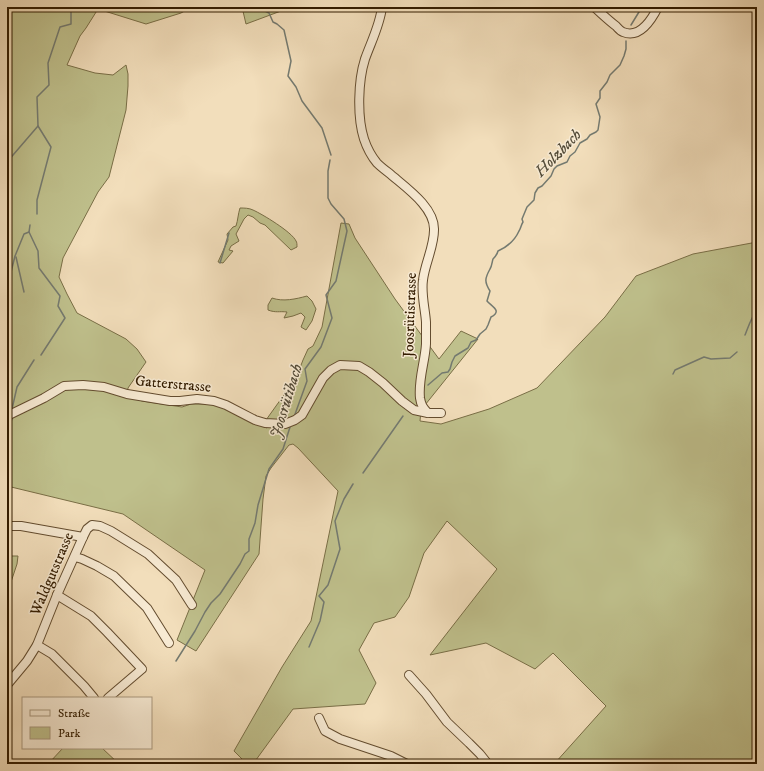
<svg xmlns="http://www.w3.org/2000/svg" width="764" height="771" font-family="'IM FELL DW Pica',serif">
<rect width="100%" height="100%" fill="#f2debb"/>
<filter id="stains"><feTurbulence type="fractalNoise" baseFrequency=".005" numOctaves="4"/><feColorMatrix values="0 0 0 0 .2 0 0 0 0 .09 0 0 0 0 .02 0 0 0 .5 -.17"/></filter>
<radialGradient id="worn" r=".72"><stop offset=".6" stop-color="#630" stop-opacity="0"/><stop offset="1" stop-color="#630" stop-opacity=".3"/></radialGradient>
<!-- green -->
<g fill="#bfc08c" stroke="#796e46">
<polygon points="7,7 190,7 190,8 181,13 146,24 98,9 86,28 80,36 67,65 95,73 113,75 126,65 128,74 128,86 126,110 109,177 98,192 63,258 59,277 67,294 77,313 126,339 137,349 146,362 128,388 127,393 63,384 7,414"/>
<polygon points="242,7 287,7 289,8 246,24"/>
<path d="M240,208C244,208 249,208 253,210C262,214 292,232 296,241C297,242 297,245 297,247L291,250L265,225L260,223L253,217L248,215L244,219L236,234L239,241L231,246L229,250L233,251L223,263L218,262L228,240L227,234L233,227L236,226C238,220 238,214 240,208Z"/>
<polygon points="341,223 349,224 355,238 395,299 439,359 461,331 478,339 421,410 420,421 441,424 489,409 537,388 605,317 636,276 693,254 757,242 757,764 556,764 555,763 606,706 553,653 535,669 486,643 430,655 497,569 447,521 424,553 409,597 395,617 374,623 359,650 376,683 365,704 293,709 253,764 247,764 234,751 282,667 311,621 338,491 298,448 293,444 289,445 271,468 266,476 263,499 259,554 196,651 177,640 205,570 123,514 7,486 7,417 65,387 84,386 127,395 142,401 182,407 191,404 209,404 227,408 257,424 267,428 266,420 291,385 298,373 303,360 308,349 313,346 322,327"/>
<path d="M307,296L312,301L316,309L312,321L306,330L301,327L305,317L301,313L293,316L284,318L287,312C279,311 276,313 268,310V305L272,298C283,302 296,299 307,296Z"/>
<polygon points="7,556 18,556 17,564 7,594"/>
<polygon points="63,748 102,748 119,764 50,764 49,763"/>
</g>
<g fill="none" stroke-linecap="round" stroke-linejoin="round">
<!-- stream -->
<g stroke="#747a70" stroke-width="1.5">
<polyline points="250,7 258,11 265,11 269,13 273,22 277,24 284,30 291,61 288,76 296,87 302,101 322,128 331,155"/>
<polyline points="631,25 642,7"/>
<polyline points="7,162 38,126"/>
<polyline points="37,214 37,200 51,147 38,126 37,97 49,85 48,63 60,27 71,24 71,7"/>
<polyline points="30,225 29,232 38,251 39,268 60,296 58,306 65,318 41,355"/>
<polyline points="16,257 24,292"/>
<polyline points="220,263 229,233"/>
<polyline points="7,288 15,256 24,234 29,232"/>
<path d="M745,335C748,328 751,317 757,311"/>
<polyline points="673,374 675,370 704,357 711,359 730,358 737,352"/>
<path d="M428,385L442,373L448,372L450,369L452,362L455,356L468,348L471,342L476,340L480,334L486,329L488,325L491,317C503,311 491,306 487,301L490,291C484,282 485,278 490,269C492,266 492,262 493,259C496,256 497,255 498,251C507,247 515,240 519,231C521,228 521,225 523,222L522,219L527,207L534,200L535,193L538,188L542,186L551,176L554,169L557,166L567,162L570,156L575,152L580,143L587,139L590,135L596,132L598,130L600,117L596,104L600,98V91L607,82L610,75L620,65L624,56L626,49V41"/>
<polyline points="12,409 17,387 34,360"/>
<polyline points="294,417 307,381 305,369 321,347 332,318 326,295 336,281 347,231 344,219 331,204 328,198 328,171 330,160"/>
<polyline points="7,431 12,419"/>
<polyline points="363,473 403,416"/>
<polyline points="309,647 320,621 324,602 319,596 328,585 340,549 335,521 344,499 353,484"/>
<polyline points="176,661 195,631 205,612 211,603 220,594 240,564 245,554 249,551 249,539 255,523 258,505 269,469 283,449 291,424"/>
</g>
<!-- minor casing -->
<g stroke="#634c2f" stroke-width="10">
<g id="minor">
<path d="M382,7C380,25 371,42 365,59C358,81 357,117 364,139C367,148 372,157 377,163C381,167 385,170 389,173C405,187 435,207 434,230C434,247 425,263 423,280C421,294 425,308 426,322C426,329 426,337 426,344C425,362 418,380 420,398C421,405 423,408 428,413"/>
<path d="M594,7C601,13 608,20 616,26C618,28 620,31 623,32C640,39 652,19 658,7"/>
<polyline points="7,416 44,398 64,386 83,385 104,387 127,394 170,401 180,401 197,399 214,401 226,405 255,420 265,423 285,424 295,420 302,415 323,378 331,370 340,365 359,366 369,372 383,383 402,401 414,410 428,413 441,413"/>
<polyline points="7,526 21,526 83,537"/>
<polyline points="75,557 82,559 97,566 114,576 147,608 169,643"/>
<polyline points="57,595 91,616 107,632 142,669 108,698"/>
<polyline points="37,645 52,654 84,686 94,698"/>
<polyline points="409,675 426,694 447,722 469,743 480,754 488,764"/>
<polyline points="7,685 27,661 37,645 57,595 83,537 87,529 92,525 100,526 111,531 148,554 176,580 192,605"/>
<polyline points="319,718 325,731 340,739 391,756 407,764"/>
</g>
</g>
<!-- minor -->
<use href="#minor" stroke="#f7ead3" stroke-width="8"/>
</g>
<g text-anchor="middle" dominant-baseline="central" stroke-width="3" stroke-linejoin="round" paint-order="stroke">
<!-- street labels -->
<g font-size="15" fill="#331c00" stroke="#f7ead3">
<text transform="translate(410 315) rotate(-88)">Joosrütistrasse</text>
<text transform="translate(173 384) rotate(5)">Gatterstrasse</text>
<text transform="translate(52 574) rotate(-67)">Waldgutstrasse</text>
</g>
<!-- water labels -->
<g font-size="16" font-style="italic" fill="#534b38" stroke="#f7ead3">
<text transform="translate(558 153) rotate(-46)">Holzbach</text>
<text transform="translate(286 401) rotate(-73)">Joosrütibach</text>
</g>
</g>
<!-- margin -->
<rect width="764" height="771" fill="none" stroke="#f2debb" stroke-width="24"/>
<rect x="8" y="8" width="748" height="755" fill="none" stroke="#331c00" stroke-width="2"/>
<rect x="12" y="12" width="740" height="747" fill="none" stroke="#331c00"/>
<!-- legend -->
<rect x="22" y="697" width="130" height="52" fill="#f7ead3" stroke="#a9987f"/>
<rect x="30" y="710" width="20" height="6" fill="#f7ead3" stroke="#a9987f"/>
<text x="58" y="717" font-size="12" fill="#331c00">Straße</text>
<rect x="30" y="727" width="20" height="12" fill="#bfc08c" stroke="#a9987f"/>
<text x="58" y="737" font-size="12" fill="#331c00">Park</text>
<rect width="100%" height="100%" filter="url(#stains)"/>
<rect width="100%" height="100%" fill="url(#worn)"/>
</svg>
